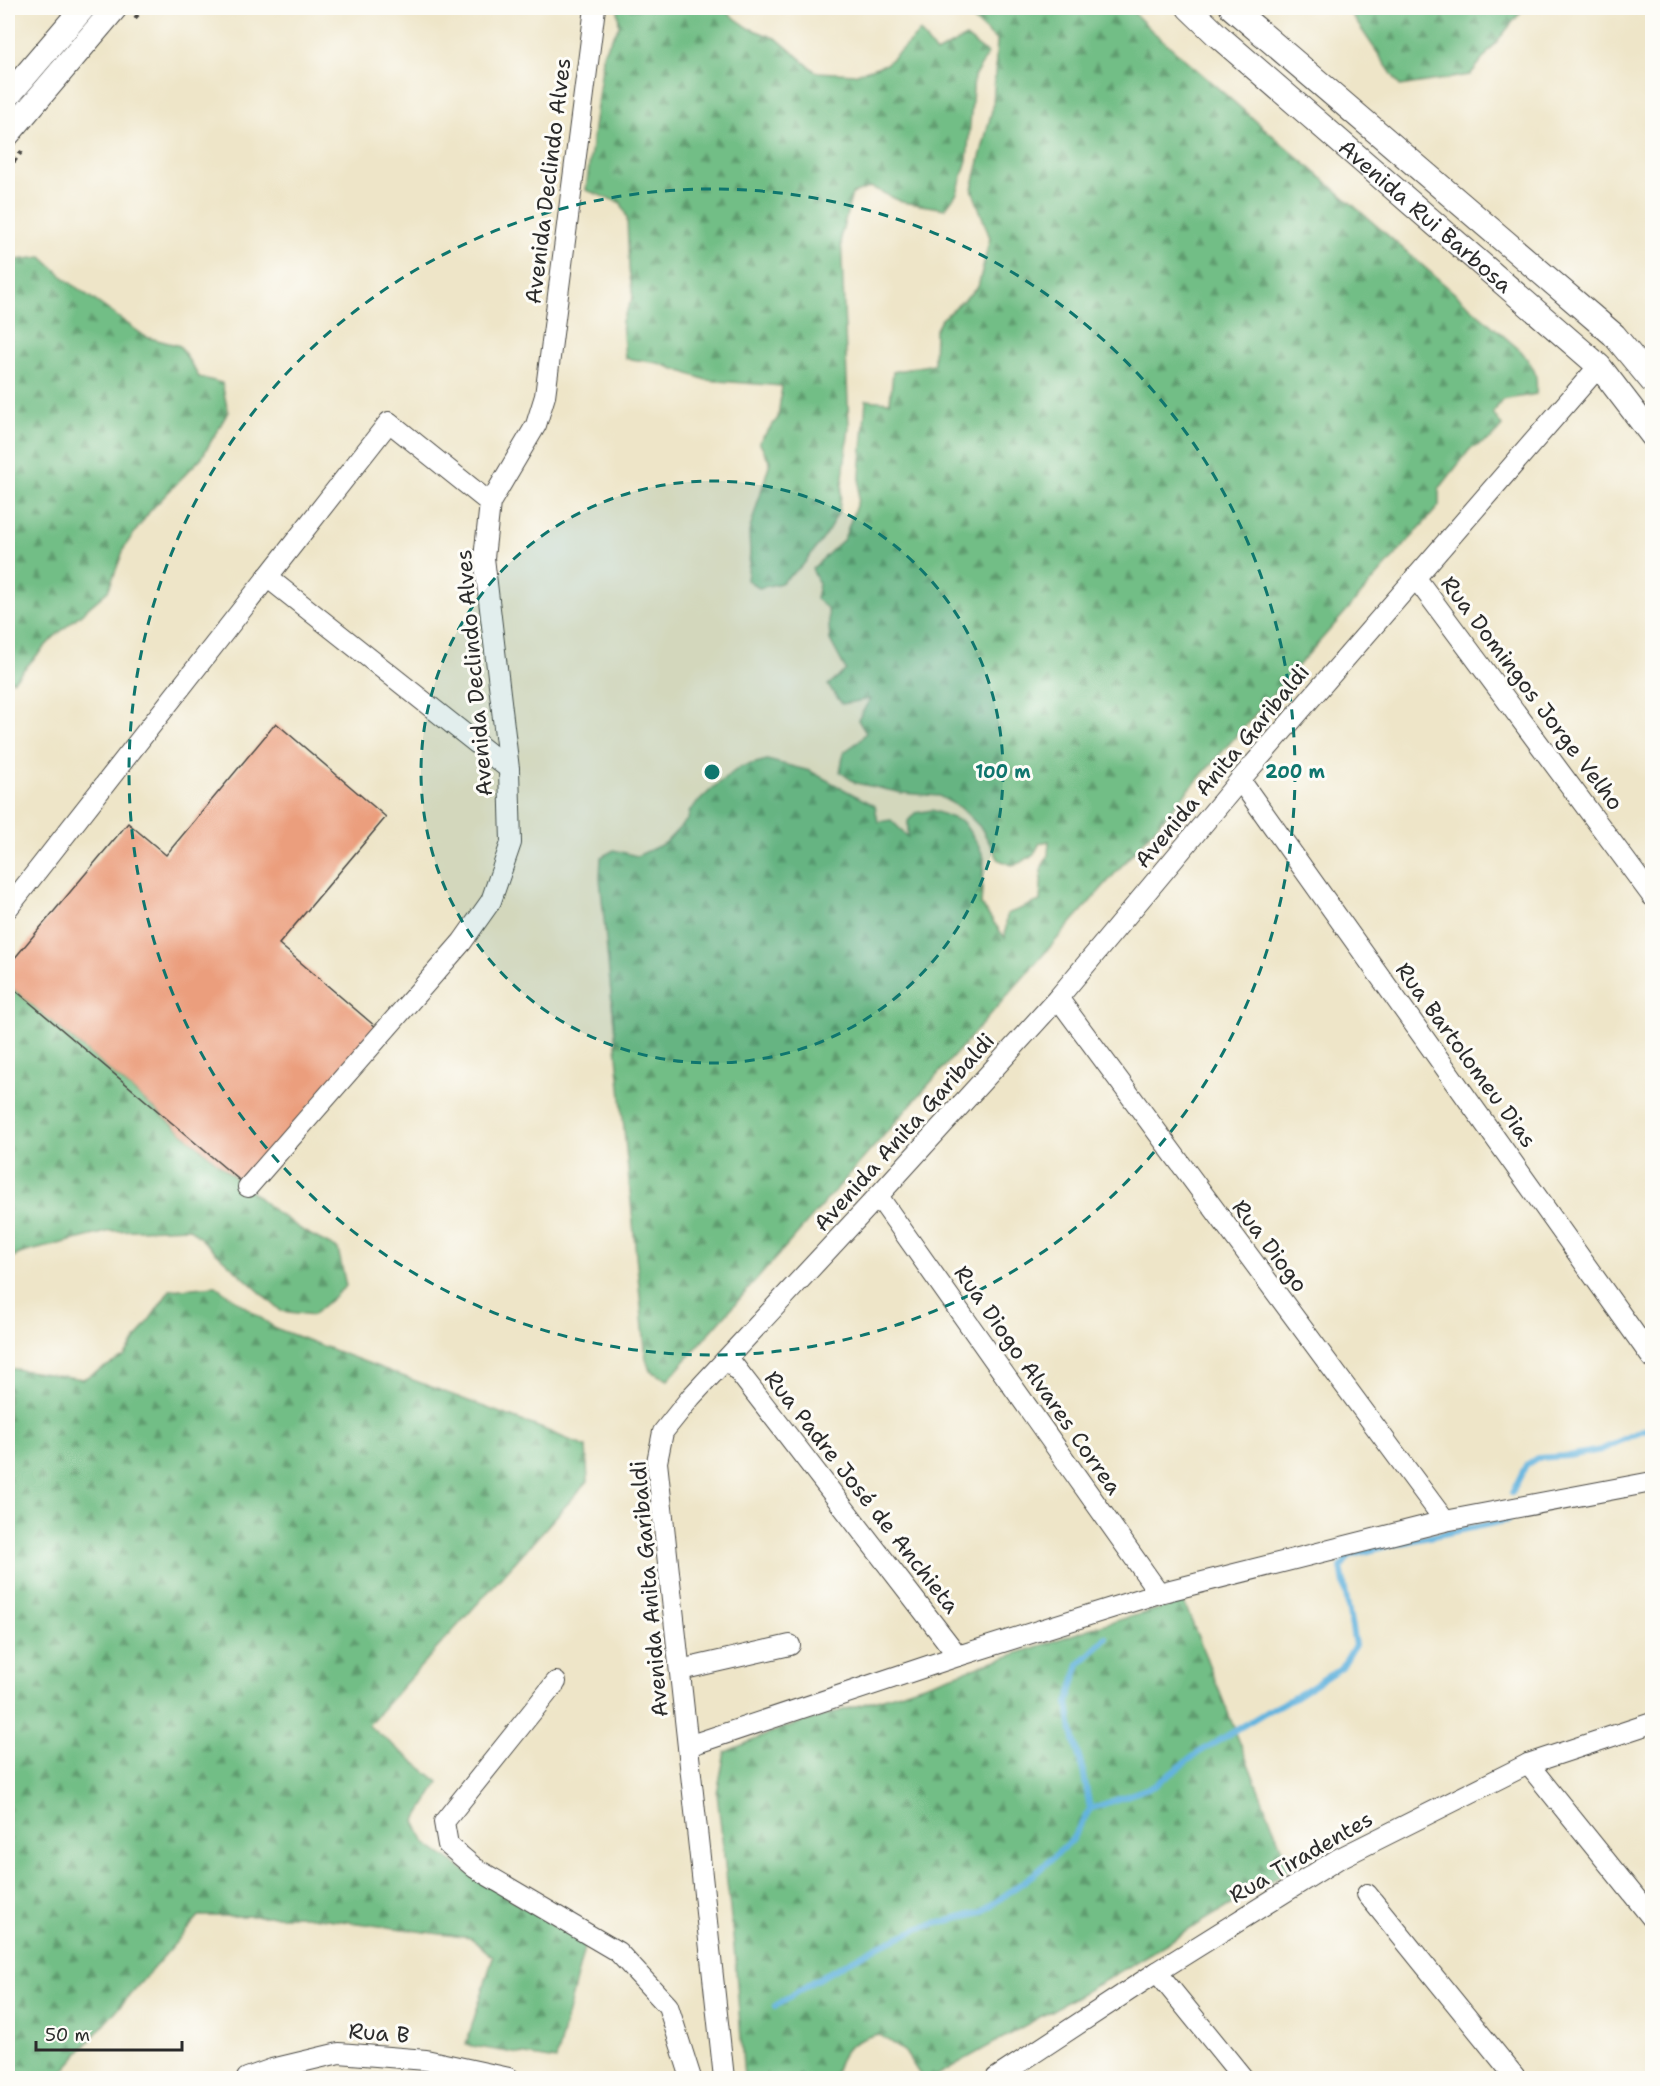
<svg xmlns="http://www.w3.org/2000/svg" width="1660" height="2086" font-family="'Shantell Sans',sans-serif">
<defs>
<pattern id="forest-firs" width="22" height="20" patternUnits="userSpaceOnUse" patternTransform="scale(1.5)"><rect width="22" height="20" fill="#72be86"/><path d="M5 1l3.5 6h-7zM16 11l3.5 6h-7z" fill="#5e9b6e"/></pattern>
</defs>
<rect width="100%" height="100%" fill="#fdfcf7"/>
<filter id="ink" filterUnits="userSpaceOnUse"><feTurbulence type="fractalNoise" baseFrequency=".0167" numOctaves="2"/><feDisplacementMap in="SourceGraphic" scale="12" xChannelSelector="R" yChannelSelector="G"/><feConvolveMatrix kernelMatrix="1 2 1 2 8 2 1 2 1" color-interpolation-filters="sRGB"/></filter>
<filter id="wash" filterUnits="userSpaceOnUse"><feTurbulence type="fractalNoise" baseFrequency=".008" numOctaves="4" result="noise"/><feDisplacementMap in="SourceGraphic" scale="24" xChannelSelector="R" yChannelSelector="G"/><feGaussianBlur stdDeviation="1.35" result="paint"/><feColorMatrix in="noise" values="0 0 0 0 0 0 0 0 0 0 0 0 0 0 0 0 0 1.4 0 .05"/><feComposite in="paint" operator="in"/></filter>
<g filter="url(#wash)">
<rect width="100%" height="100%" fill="#eee5c8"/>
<!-- forest -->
<g fill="url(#forest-firs)" stroke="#4e7458" stroke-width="1.5">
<polygon points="618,8 720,8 749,28 777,39 816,72 856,74 886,64 920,32 936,53 966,37 988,54 974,77 967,160 957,193 945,209 902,202 871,187 852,194 841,235 849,427 839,511 826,535 803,565 781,583 759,588 747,580 750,554 749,532 770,462 759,442 778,418 782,386 706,380 658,363 625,358 622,321 633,297 629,269 627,218 621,203 586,190 604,51 619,27"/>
<path d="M953,8H1129L1151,30L1521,351C1534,368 1538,372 1536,394L1502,400L1493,413L1502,426L1491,439L1470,449L1439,489V506L668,1380L650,1371L646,1359L600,878L601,857L614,850L637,856L665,843L688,819L690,810L715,786L740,767L767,760L810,771L875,806L878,822L891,820L908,837V821L915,813L932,810L963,822L978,844L984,858L981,905L1005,938L1007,914L1040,901L1042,867L1048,855L1049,841L1040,843L1034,854L1022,862L1012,865L999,860L981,828L961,808L939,796L902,793L856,783L840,772L844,752L858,742L866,733L858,720L870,699L842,704L828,685L846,670L830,640L828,609L816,599L819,584L812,569L844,539L858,500L866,400L890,402L893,372L934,364L935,331L941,320L978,287L990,238L972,189L993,106L997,41L974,20Z"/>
<polygon points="1353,8 1524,8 1470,75 1400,86 1351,14"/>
<polygon points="42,257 69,282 146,337 180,346 199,377 222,383 228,412 202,457 150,511 125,546 108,591 53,638 13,681 8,678 8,261"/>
<polygon points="8,984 273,1210 305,1232 338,1249 346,1286 313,1315 281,1311 189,1228 111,1231 22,1253 8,1259"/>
<polygon points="216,1286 275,1328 543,1429 586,1447 588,1481 368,1725 439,1782 415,1821 425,1843 467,1872 585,1944 556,2060 466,2045 493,1957 471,1938 304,1916 199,1916 57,2078 8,2078 8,1368 83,1379 124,1357 170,1290"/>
<path d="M1184,1602L1290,1869L1109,1978L932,2078H922L905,2052L878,2034C850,2041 840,2050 834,2078H744L734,1945L717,1793L725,1752L783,1728L900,1693L1101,1625Z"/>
</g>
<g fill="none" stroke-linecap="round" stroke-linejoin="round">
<!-- stream -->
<g stroke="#63b4de" stroke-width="6">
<polyline points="1512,1493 1526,1465 1537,1458 1568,1456 1601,1450 1643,1430 1652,1429"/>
<polyline points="1090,1809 1084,1775 1072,1732 1068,1703 1079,1664 1106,1638"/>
<polyline points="775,2006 814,1981 872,1949 920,1928 982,1912 1038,1871 1071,1841 1090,1809 1154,1786 1198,1753 1266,1712 1295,1697 1342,1667 1355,1645 1341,1567 1349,1556 1387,1546 1508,1520"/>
</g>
</g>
<g id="blocks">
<!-- building -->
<polygon fill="#eb9e7d" points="276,723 386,817 279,944 376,1027 244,1184 8,984 8,966 128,823 166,855"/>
</g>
</g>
<g filter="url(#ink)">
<use href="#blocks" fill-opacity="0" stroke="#484743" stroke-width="1.5"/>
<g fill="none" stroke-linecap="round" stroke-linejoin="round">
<!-- minor casing -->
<g stroke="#484743" stroke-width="22">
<g id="minor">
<polyline points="267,577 509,769"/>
<polyline points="1415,577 1652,896"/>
<polyline points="1240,780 1652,1358"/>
<polyline points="8,908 389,422 490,503"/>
<polyline points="1058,998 1445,1521"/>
<polyline points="248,1187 462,942 491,901 511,843 509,769 484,558 490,503 536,425 545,396 595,8"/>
<polyline points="878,1196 1159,1593"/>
<polyline points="728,1358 958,1656"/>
<polyline points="680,1670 790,1645"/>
<polyline points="556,1682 444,1822 448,1845 475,1868 618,1952 668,2006 691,2078"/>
<polyline points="688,1746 958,1656 1159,1593 1445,1521 1652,1482"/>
<polyline points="1528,1764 1652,1918"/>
<polyline points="1367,1894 1516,2078"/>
<polyline points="1157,1972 1243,2078"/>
<polyline points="247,2078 272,2069 339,2053 426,2060 509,2078"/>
<polyline points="724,2078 657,1462 663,1432 691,1397 878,1196 1058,998 1240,780 1599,366"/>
<polyline points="996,2078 1157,1972 1338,1859 1528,1764 1652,1723"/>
</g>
</g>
<!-- major casing -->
<g stroke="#484743" stroke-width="26">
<g id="major">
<path id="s1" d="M1189,8L1217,35L1599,366L1652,435"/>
<polyline points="1232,8 1614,335 1652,381"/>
<polyline points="8,96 83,8"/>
<polyline points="8,134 115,8"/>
</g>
</g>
<!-- path -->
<g stroke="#484743" stroke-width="4" stroke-dasharray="4.5 4.5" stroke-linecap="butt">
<polyline points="135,18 144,8"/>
<polyline points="8,169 23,150"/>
</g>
<!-- minor -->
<use href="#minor" stroke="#fff" stroke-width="20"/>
<!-- major -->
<use href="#major" stroke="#fff" stroke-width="24"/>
</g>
</g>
<!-- distance rings -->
<circle cx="712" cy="772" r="291" fill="#0f766e" fill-opacity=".12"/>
<g fill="none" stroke="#0f766e" stroke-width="3" stroke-dasharray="10 8">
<circle cx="712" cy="772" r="291"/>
<circle cx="712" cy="772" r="583"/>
</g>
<g text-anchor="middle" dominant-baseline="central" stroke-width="6" stroke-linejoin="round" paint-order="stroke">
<!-- street labels -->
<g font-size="22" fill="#2b2b2b" stroke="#fdfcf7">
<text transform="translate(548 181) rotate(-83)">Avenida Declindo Alves</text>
<text stroke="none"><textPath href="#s1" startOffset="315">Avenida Rui Barbosa</textPath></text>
<text transform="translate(474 673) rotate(-95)">Avenida Declindo Alves</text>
<text transform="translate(1532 693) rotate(53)">Rua Domingos Jorge Velho</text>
<text transform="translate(1222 766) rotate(-50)">Avenida Anita Garibaldi</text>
<text transform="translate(1466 1055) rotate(54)">Rua Bartolomeu Dias</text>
<text transform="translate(904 1132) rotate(-48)">Avenida Anita Garibaldi</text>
<text transform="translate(1270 1246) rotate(53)">Rua Diogo</text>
<text transform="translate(1038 1380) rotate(55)">Rua Diogo Alvares Correa</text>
<text transform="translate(862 1492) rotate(52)">Rua Padre José de Anchieta</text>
<text transform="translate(649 1589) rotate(-95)">Avenida Anita Garibaldi</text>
<text transform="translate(1301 1857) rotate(-30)">Rua Tiradentes</text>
<text transform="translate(379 2033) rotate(4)">Rua B</text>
</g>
</g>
<circle cx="712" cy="772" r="9" fill="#0f766e" stroke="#fdfcf7" stroke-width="3"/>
<g font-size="18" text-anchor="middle" font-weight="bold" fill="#0f766e" stroke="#fdfcf7" stroke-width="6" stroke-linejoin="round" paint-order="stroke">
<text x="1003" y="778">100 m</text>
<text x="1295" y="778">200 m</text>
</g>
<!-- margin -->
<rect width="1660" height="2086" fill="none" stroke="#fdfcf7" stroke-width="30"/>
<!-- scale -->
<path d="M36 2041v9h146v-9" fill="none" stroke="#2b2b2b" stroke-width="3"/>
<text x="45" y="2041" font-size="18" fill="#2b2b2b" stroke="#fdfcf7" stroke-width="4.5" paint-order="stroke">50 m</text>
</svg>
